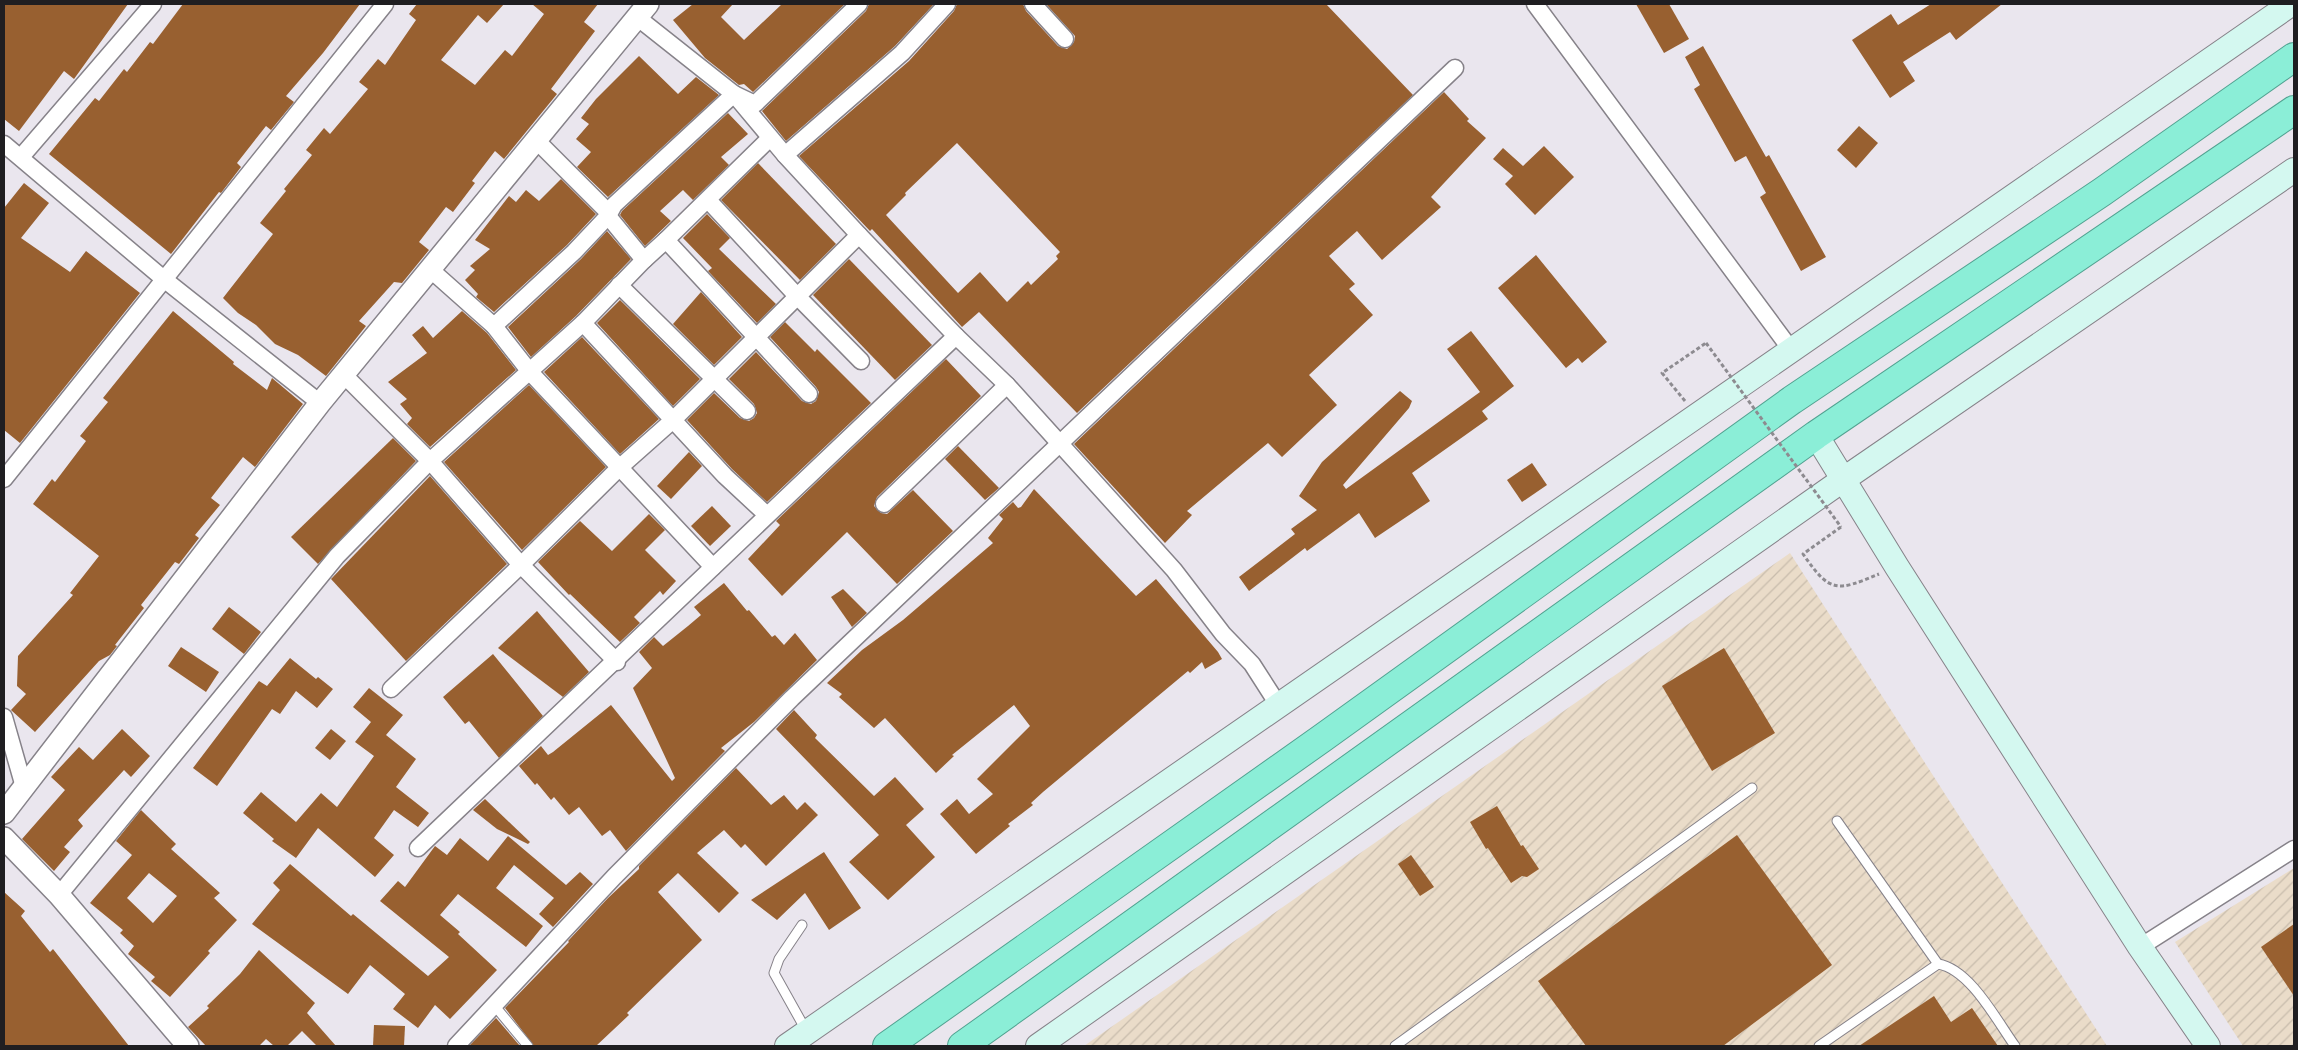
<svg xmlns="http://www.w3.org/2000/svg" width="2298" height="1050" font-family="'PT Serif',serif">
<defs>
<pattern id="industrial-furrows" width="10" height="10" patternUnits="userSpaceOnUse" patternTransform="scale(1.25)"><rect width="10" height="10" fill="#eadcc9"/><path d="M-1 1l2-2M0 10L10 0M9 11l2-2" fill="none" stroke="#c8bcac"/></pattern>
</defs>
<rect width="100%" height="100%" fill="#eae6ee"/>
<!-- industrial -->
<g fill="url(#industrial-furrows)">
<polygon points="1790,553 2107,1046 1084,1046"/>
<polygon points="2294,868 2294,1046 2243,1046 2175,942"/>
</g>
<!-- building -->
<g fill="#986030" fill-rule="evenodd">
<polygon points="4,4 128,4 74,79 64,71 19,131 4,119"/>
<polygon points="183,4 360,4 323,53 286,96 294,102 271,130 266,126 237,163 241,167 221,193 219,192 171,254 49,154 95,98 99,101 124,69 127,72 150,42 153,44"/>
<polygon points="417,4 504,4 487,23 478,15 441,60 475,85 505,50 512,56 544,14 532,4 598,4 584,22 595,31 551,89 557,94 504,159 495,151 472,181 475,183 453,212 446,207 419,242 429,250 402,283 394,282 359,321 366,326 326,376 298,355 275,344 256,325 238,313 223,298 273,234 260,223 286,191 284,189 312,155 306,150 324,128 330,134 368,89 359,82 378,59 385,65 416,20 409,14"/>
<polygon points="693,4 733,4 721,17 744,40 782,4 845,4 753,92 744,84 739,85 705,58 673,20"/>
<polygon points="869,4 934,4 895,46 786,141 762,111 866,11"/>
<path d="M957,4H1023L1026,11L1058,46L1067,49L1074,42L1075,36L1046,4H1326L1413,95L1077,413L979,312L962,327L872,229L870,231L799,156L909,61L954,11ZM957,143L1060,252L1056,256L1058,259L1031,285L1028,281L1007,302L980,272L958,293L886,215L906,195L905,193Z"/>
<polygon points="1636,4 1669,4 1689,39 1664,53"/>
<polygon points="1931,4 2002,4 1956,40 1950,32 1903,62 1915,81 1890,98 1852,40 1891,14 1898,25"/>
<polygon points="1703,46 1766,157 1769,155 1826,257 1801,271 1760,197 1766,193 1746,156 1735,162 1694,89 1700,85 1685,57"/>
<polygon points="639,56 678,94 696,77 719,95 608,197 577,167 591,152 576,139 589,124 581,118 596,99"/>
<polygon points="1444,92 1469,119 1467,121 1486,138 1431,197 1441,207 1382,260 1357,231 1329,256 1355,284 1349,289 1373,315 1309,375 1337,405 1282,457 1268,443 1187,511 1192,515 1165,543 1074,444"/>
<polygon points="728,113 748,134 721,157 729,165 693,200 683,190 660,211 671,221 645,246 620,215 622,211"/>
<polygon points="1859,126 1878,143 1856,168 1837,150"/>
<polygon points="1544,146 1574,177 1535,215 1505,184 1513,176 1493,159 1503,148 1523,166"/>
<polygon points="758,163 836,244 800,280 721,200"/>
<polygon points="561,179 596,214 567,245 494,312 476,297 478,294 465,280 475,270 470,266 490,249 475,240 509,196 516,202 526,190 539,201"/>
<polygon points="24,183 49,203 21,238 70,272 86,251 140,293 20,443 4,430 4,208"/>
<polygon points="707,214 730,238 719,249 776,304 757,323 708,271 712,268 683,238"/>
<polygon points="607,231 631,259 576,316 531,357 508,327 581,259"/>
<polygon points="1536,255 1607,342 1582,363 1578,358 1566,368 1498,288"/>
<polygon points="849,259 932,345 895,380 813,295"/>
<polygon points="701,292 742,337 714,365 673,324"/>
<polygon points="620,300 700,379 673,406 597,323"/>
<polygon points="173,311 234,362 233,364 267,390 272,378 303,404 255,467 243,457 211,498 220,505 195,535 199,538 179,564 175,562 141,605 144,608 115,645 117,646 110,655 99,661 35,732 11,710 26,694 17,686 18,656 73,595 70,593 99,556 33,504 52,479 55,482 86,441 80,436 108,402 103,398"/>
<polygon points="462,311 487,333 516,370 430,447 407,424 412,418 400,404 407,399 388,382 427,353 412,335 423,326 433,338"/>
<polygon points="785,322 815,352 817,349 871,403 767,502 732,469 687,420 714,393 740,418 749,421 754,418 757,413 754,404 729,379 756,352 802,401 811,404 816,401 819,392 816,387 770,337"/>
<polygon points="1471,331 1514,386 1482,411 1488,419 1412,473 1430,501 1375,538 1359,513 1307,551 1305,548 1249,591 1239,577 1295,534 1291,529 1317,510 1299,496 1322,462 1400,391 1412,401 1409,408 1343,485 1346,489 1480,392 1447,349"/>
<polygon points="582,337 659,419 620,454 544,372"/>
<polygon points="946,359 981,396 877,497 874,506 881,513 887,514 913,490 953,531 897,584 847,532 782,596 748,559 780,525 776,521"/>
<polygon points="529,385 606,467 522,550 444,462"/>
<polygon points="393,438 416,461 318,564 291,537"/>
<polygon points="958,446 999,488 985,500 945,459"/>
<polygon points="689,452 702,466 671,499 657,486"/>
<polygon points="1532,463 1547,485 1522,502 1507,480"/>
<polygon points="430,476 507,564 406,661 331,579"/>
<polygon points="1034,489 1136,596 1156,579 1218,652 1222,659 1205,669 1202,662 1190,673 1188,671 1043,792 1031,803 1033,805 1008,824 1010,826 976,854 940,814 957,799 969,814 993,794 977,779 1030,726 1014,705 952,755 954,756 936,773 885,718 874,728 839,697 842,694 827,683 862,650 903,620 993,543 988,538 1003,519 999,515 1013,502 1018,508 1021,507"/>
<polygon points="712,506 731,526 710,546 691,526"/>
<polygon points="649,514 665,530 645,550 676,581 663,595 660,591 634,617 640,623 620,642 570,594 569,595 538,562 580,521 612,551"/>
<polygon points="724,583 747,611 749,610 772,637 775,635 784,645 795,633 817,660 754,722 721,748 725,751 626,851 610,830 602,836 579,807 569,815 554,797 551,800 537,783 535,785 519,766 541,746 548,755 553,752 611,705 672,781 675,778 633,688 652,668 639,652 654,637 663,646 688,626 701,615 694,607"/>
<polygon points="843,589 867,613 852,627 831,597"/>
<polygon points="229,607 261,632 244,654 212,629"/>
<polygon points="537,611 589,672 563,697 498,648"/>
<polygon points="181,647 219,672 206,692 168,666"/>
<polygon points="1724,648 1775,733 1712,771 1662,686"/>
<polygon points="493,654 543,716 499,758 469,721 465,724 443,697"/>
<polygon points="290,658 316,679 318,677 333,689 317,708 296,691 280,714 272,709 217,786 193,768 259,681 267,686"/>
<polygon points="369,688 403,715 386,735 416,759 396,787 429,813 418,827 394,810 374,838 394,855 375,877 318,828 296,858 272,841 274,839 243,813 261,792 296,822 321,793 337,807 374,756 355,742 371,722 353,707"/>
<polygon points="794,710 817,735 815,738 874,796 895,777 924,809 906,825 935,857 888,900 849,862 879,835 776,729"/>
<polygon points="122,729 150,756 131,777 124,770 78,820 83,826 64,847 70,852 54,871 22,839 65,790 51,777 79,747 93,760"/>
<polygon points="331,729 346,741 330,760 315,748"/>
<polygon points="736,768 771,805 784,795 797,810 805,802 818,815 766,866 745,844 741,848 724,830 697,853 739,893 719,913 678,873 658,892 702,940 627,1013 629,1015 596,1046 534,1046 505,1008 569,942 568,941 608,898 639,869 639,866"/>
<polygon points="485,799 530,842 528,844 497,829 473,810"/>
<polygon points="1497,806 1521,846 1523,845 1539,869 1527,877 1522,876 1511,883 1488,848 1486,849 1470,822"/>
<path d="M141,810L176,844L171,849L220,893L214,898L237,920L208,951L210,953L170,997L151,981L155,977L128,954L134,946L120,933L123,930L90,903L132,855L116,841ZM149,873L177,896L153,923L127,898Z"/>
<polygon points="1737,835 1832,965 1723,1046 1586,1046 1538,981"/>
<polygon points="508,836 566,885 580,872 593,884 553,927 539,914 554,898 514,865 496,888 543,926 526,947 458,894 440,915 460,932 458,934 497,970 450,1019 435,1005 418,1028 393,1009 405,994 370,965 348,994 252,924 280,890 273,883 290,864 351,916 353,914 428,976 449,957 380,901 398,881 405,887 435,846 447,855 460,838 488,861"/>
<polygon points="824,852 861,908 829,930 805,893 777,920 751,900"/>
<polygon points="1411,855 1434,887 1420,896 1398,864"/>
<polygon points="4,892 25,911 21,916 50,952 53,949 129,1046 4,1046"/>
<polygon points="2294,924 2294,996 2261,947"/>
<polygon points="259,950 315,1003 307,1013 336,1046 317,1046 302,1031 287,1046 274,1046 266,1039 259,1046 206,1046 188,1027 209,1008 207,1006 240,974"/>
<polygon points="1934,996 1951,1022 1972,1008 1998,1046 1859,1046"/>
<polygon points="496,1018 520,1046 469,1046"/>
<polygon points="374,1025 405,1026 404,1046 373,1046"/>
</g>
<g fill="none" stroke-linecap="round" stroke-linejoin="round">
<!-- service casing -->
<g stroke="#868289" stroke-width="11">
<g id="service">
<polyline points="1837,821 1938,964"/>
<polyline points="802,925 779,959 774,973 807,1032"/>
<polyline points="494,1005 528,1046"/>
<polyline points="1395,1046 1752,788"/>
<path d="M1819,1046L1938,964C1970,969 1997,1021 2015,1046"/>
</g>
</g>
<!-- minor casing -->
<g stroke="#868289" stroke-width="19">
<g id="minor">
<polyline points="1033,4 1065,39"/>
<polyline points="1535,4 1792,351"/>
<polyline points="638,18 734,94 785,155 859,235 956,336 1007,385 1174,570 1223,634 1252,664 1279,706"/>
<polyline points="537,141 609,213"/>
<polyline points="4,144 165,280 320,403"/>
<polyline points="785,155 902,53 947,4"/>
<polyline points="21,157 153,4"/>
<polyline points="708,200 796,295 861,361"/>
<polyline points="608,216 644,260"/>
<polyline points="666,240 809,394"/>
<polyline points="431,270 494,326 530,372 713,567"/>
<polyline points="619,285 747,411"/>
<polyline points="583,323 725,476 767,515"/>
<polyline points="494,326 574,252 608,216 614,205 734,94 755,104 859,4"/>
<polyline points="344,375 430,461 521,565 617,662"/>
<polyline points="4,479 385,4"/>
<polyline points="884,504 1007,385"/>
<polyline points="391,689 521,565 619,468 672,421 859,235"/>
<polyline points="4,717 24,787"/>
<path d="M418,848C598,679 776,506 956,336"/>
<polyline points="59,895 337,556 430,461 583,323 644,260 666,240 770,138"/>
<polyline points="2140,947 2294,849"/>
<polyline points="456,1046 614,877 792,698 1455,68"/>
</g>
</g>
<!-- tertiary casing -->
<g stroke="#868289" stroke-width="24">
<g id="tertiary">
<polyline points="4,813 320,403 648,4"/>
<polyline points="4,838 59,895 188,1046"/>
</g>
</g>
<!-- secondary casing -->
<g stroke="#868289" stroke-width="26">
<g id="secondary">
<polyline points="1816,435 1897,567 2140,947 2208,1046"/>
<polyline points="787,1046 2291,4"/>
<polyline points="1038,1046 1844,479 2294,170"/>
</g>
</g>
<!-- trunk casing -->
<g stroke="#52a291" stroke-width="30">
<g id="trunk">
<polyline points="887,1046 1321,739 1792,400 2102,192 2294,57"/>
<polyline points="962,1046 1816,435 2294,110"/>
</g>
</g>
<!-- path -->
<g stroke="#8d8b90" stroke-width="3" stroke-dasharray="4 2.5" stroke-linecap="butt">
<polyline points="1685,401 1662,373 1706,343"/>
<path d="M1841,527L1803,554C1830,593 1836,592 1879,574"/>
</g>
<!-- service -->
<use href="#service" stroke="#fff" stroke-width="9"/>
<!-- minor -->
<use href="#minor" stroke="#fff" stroke-width="16"/>
<!-- tertiary -->
<use href="#tertiary" stroke="#fff" stroke-width="21"/>
<!-- secondary -->
<use href="#secondary" stroke="#d4f8f0" stroke-width="24"/>
<!-- trunk -->
<use href="#trunk" stroke="#8beed7" stroke-width="28"/>
<!-- path-bridge -->
<polyline stroke="#8d8b90" stroke-width="3" stroke-dasharray="4 2.5" stroke-linecap="butt" points="1706,343 1841,527"/>
</g>
<!-- border -->
<rect width="2298" height="1050" fill="none" stroke="#1f1e21" stroke-width="10"/>
</svg>
